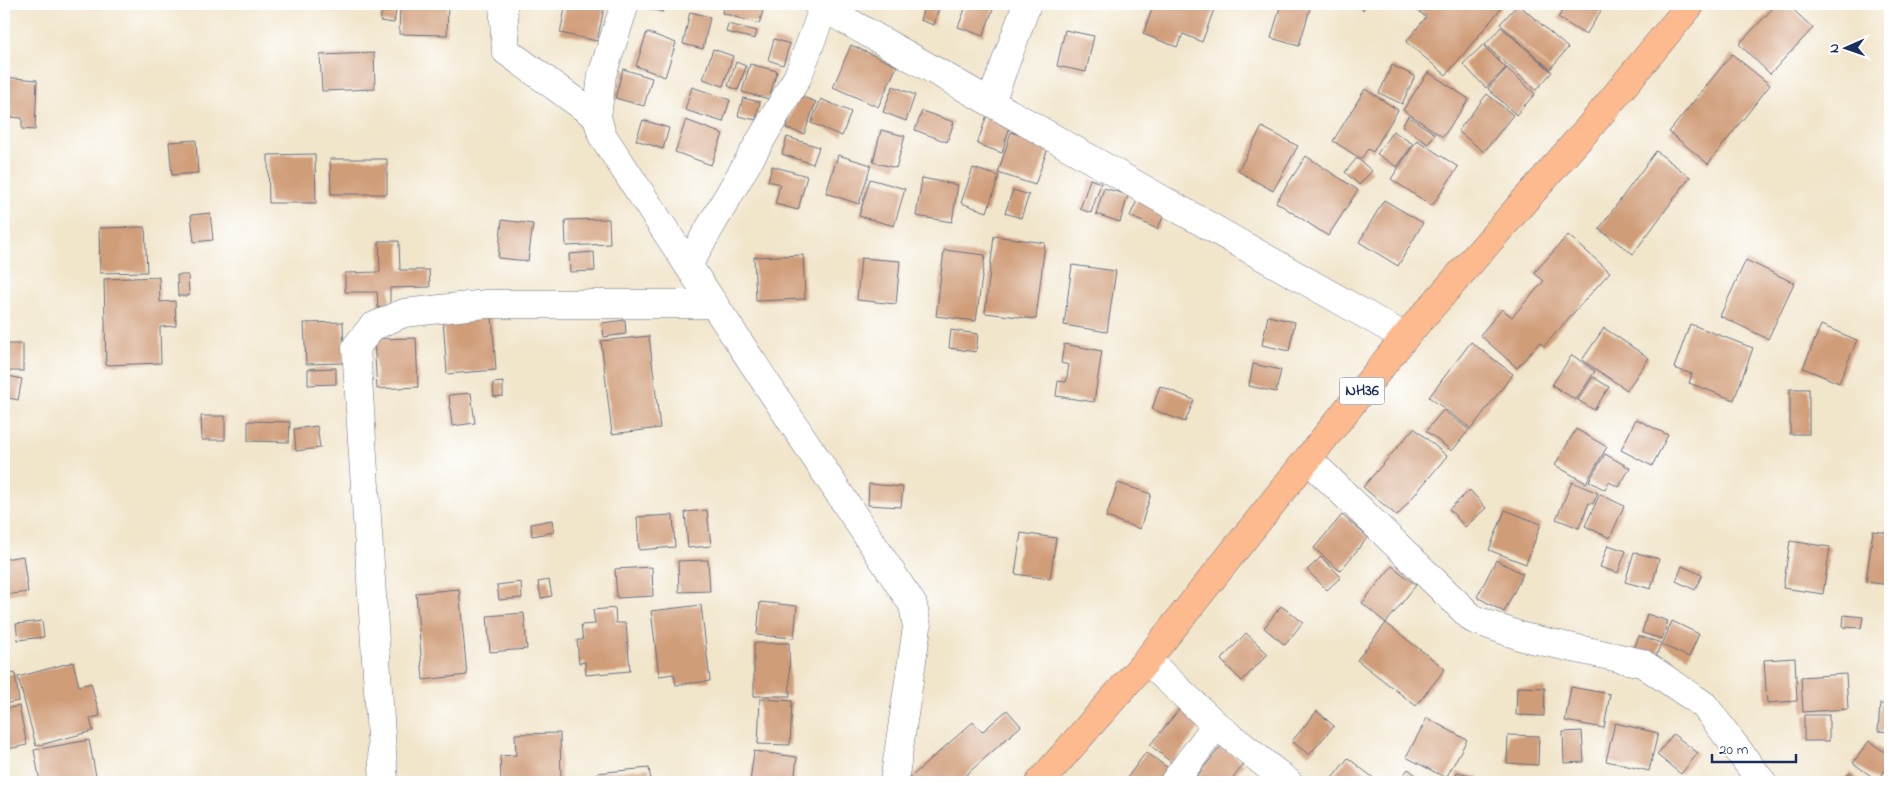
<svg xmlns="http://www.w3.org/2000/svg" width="1894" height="786" font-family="'Indie Flower',sans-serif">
<rect width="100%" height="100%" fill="#fff"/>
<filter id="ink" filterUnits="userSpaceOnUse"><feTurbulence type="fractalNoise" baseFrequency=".02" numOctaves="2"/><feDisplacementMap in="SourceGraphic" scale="10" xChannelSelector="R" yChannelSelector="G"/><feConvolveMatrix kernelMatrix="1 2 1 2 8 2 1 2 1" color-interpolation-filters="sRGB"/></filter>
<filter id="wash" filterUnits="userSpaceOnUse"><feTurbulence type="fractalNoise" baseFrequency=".0096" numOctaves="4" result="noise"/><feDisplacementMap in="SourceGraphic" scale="20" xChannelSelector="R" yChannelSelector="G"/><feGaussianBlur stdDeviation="1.12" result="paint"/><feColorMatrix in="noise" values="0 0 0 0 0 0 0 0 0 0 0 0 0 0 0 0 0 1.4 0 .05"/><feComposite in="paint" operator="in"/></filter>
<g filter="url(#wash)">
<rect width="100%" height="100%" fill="#f1e5ca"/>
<g id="blocks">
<!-- building -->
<g fill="#d09d79">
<polygon points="383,4 397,4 394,23 380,21"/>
<polygon points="400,4 448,4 447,35 399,34"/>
<polygon points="566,4 605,4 597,41 560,33"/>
<polygon points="644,4 665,4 663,12 643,7"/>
<polygon points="725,4 765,4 759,24 722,13"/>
<polygon points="906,4 922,4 921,9"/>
<polygon points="925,4 940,4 934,25 920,20"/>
<polygon points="967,4 995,4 983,36 958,27"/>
<polygon points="1154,4 1216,4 1202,42 1183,34 1177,47 1143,34"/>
<polygon points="1281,4 1294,4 1310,9 1299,46 1271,38"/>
<polygon points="1354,4 1368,4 1363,10"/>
<polygon points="1409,4 1502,4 1504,5 1446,75 1406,42 1426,17"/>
<polygon points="1518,4 1568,48 1550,69 1500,24"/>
<polygon points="1566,4 1605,4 1586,35 1558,18"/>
<polygon points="1777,4 1787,4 1813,28 1770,74 1739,44"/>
<polygon points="690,12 710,17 703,49 683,44"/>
<polygon points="728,24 757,31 755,39 726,32"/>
<polygon points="1501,27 1552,72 1536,90 1485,45"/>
<polygon points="1065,30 1094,36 1086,72 1057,66"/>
<polygon points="647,32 676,43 665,77 636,66"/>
<polygon points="774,39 790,44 783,65 768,60"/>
<polygon points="851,45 897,66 878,107 833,87"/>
<polygon points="1483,45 1506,68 1486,88 1463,64"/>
<polygon points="713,49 733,56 723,86 703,79"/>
<polygon points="374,53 375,89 322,91 320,55"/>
<polygon points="1732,54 1770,85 1708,164 1669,132"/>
<polygon points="736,62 746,66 738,90 728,86"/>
<polygon points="750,64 777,71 769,99 742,92"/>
<polygon points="1392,65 1415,76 1402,104 1379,93"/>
<polygon points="1507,68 1535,94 1516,115 1488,89"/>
<polygon points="623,69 652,78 644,106 615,98"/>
<polygon points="1428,72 1469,99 1443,137 1403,110"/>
<polygon points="4,77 37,80 35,130 22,129 22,118 10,117 11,107 4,106"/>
<polygon points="893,86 915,95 906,121 883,112"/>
<polygon points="692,87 730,100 723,122 685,110"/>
<polygon points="1365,89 1398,110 1373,152 1368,149 1361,159 1333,141"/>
<polygon points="1487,94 1513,115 1484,152 1458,131"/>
<polygon points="798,95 816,102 804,134 786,128"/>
<polygon points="743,98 760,102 756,120 738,116"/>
<polygon points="821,99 851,112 842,136 811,123"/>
<polygon points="922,111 954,122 947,142 915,130"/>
<polygon points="987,115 1011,123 1002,153 977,144"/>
<polygon points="1408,116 1435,134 1428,144 1402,126"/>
<polygon points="643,120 669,128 663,149 636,140"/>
<polygon points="686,120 723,134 711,165 675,152"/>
<polygon points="1262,127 1298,146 1273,191 1238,171"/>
<polygon points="881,130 905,136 896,168 873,162"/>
<polygon points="1393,131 1413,144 1397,167 1377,154"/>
<polygon points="1011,132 1049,145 1035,185 998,173"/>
<polygon points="787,137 819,147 813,164 782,154"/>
<polygon points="196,140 198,173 172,175 169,142"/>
<polygon points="1417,140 1458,167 1432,206 1391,179"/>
<polygon points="1656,151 1690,177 1633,254 1599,229"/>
<polygon points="315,154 316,203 269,203 268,155"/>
<polygon points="838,155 871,165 859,204 826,193"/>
<polygon points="1306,156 1358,190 1328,236 1276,202"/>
<polygon points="1357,158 1372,171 1359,185 1345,172"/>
<polygon points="330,159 387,159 387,194 331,194"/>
<polygon points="772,166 807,176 798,210 775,204 780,184 768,181"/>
<polygon points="973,168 999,176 987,212 961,203"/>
<polygon points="4,173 8,174 5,189 4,189"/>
<polygon points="922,178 958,185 952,222 916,216"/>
<polygon points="870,179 905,189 894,226 859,216"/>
<polygon points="1090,179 1101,183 1091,213 1080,209"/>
<polygon points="1104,188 1128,195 1120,222 1096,214"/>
<polygon points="1013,190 1029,195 1021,218 1005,213"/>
<polygon points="1139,196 1167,210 1157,229 1130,216"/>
<polygon points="1384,200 1423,223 1398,266 1359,242"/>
<polygon points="210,213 213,240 194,242 191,215"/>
<polygon points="609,219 610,244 566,246 565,220"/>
<polygon points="502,220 533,224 528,261 498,258"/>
<polygon points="145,227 147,272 100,273 99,228"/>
<polygon points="1568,235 1610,272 1544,346 1540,342 1517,368 1480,335 1502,309 1512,317 1544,281 1534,273"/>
<polygon points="994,236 1045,243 1036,319 985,313"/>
<polygon points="379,241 399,241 400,270 429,270 430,287 390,288 390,307 378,308 377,292 345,292 345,273 380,272"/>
<polygon points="944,250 985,255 976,321 936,316"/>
<polygon points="594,252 595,271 570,272 569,254"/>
<polygon points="803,255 805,299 756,301 754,257"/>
<polygon points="861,258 900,261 896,304 857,300"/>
<polygon points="1746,260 1794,283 1768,339 1720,316"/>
<polygon points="1072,265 1116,271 1107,332 1064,325"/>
<polygon points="177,275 188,275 189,296 178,296"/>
<polygon points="159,277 160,302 175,301 176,326 160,327 161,363 106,365 104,279"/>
<polygon points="492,316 496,370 447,374 443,319"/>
<polygon points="1268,316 1295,322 1289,351 1262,345"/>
<polygon points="625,320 626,334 604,337 602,323"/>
<polygon points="343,322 344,363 306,364 304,323"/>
<polygon points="1690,324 1753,348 1734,400 1689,383 1692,374 1674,368"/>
<polygon points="1821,325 1857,340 1839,383 1803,368"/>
<polygon points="1604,328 1649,358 1627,390 1582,360"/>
<polygon points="951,330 978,334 976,352 949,348"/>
<polygon points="649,336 660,428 612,434 601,341"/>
<polygon points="416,338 418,387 377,389 374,339"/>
<polygon points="1471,342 1513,374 1471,429 1429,397"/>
<rect x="6" y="344" width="17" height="27"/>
<polygon points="1064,344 1102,351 1094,402 1056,396 1058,381 1066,382 1069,365 1061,363"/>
<polygon points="1572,355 1595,371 1576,400 1552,385"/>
<polygon points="1253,364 1281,370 1276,392 1249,386"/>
<polygon points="336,368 336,384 308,385 308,369"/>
<polygon points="4,375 22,379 18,400 4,397"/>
<polygon points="1593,377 1609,387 1594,410 1578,400"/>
<polygon points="503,382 503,396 494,397 493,383"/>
<polygon points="1160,386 1194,400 1185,422 1152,409"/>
<rect x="1790" y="389" width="19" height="45"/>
<polygon points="471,393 475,423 452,426 449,395"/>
<polygon points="1443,410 1469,430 1452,451 1426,431"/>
<polygon points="201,416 225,416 225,440 202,440"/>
<polygon points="1636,419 1668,435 1652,466 1621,450"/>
<polygon points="248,421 290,422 289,442 248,441"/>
<polygon points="317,426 320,448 296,451 294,429"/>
<polygon points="1414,428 1447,456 1397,516 1363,487"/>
<polygon points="1576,429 1607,447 1586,483 1555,465"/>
<polygon points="1605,454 1630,468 1619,487 1609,482 1605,490 1589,481"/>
<polygon points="1572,482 1598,493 1593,504 1589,503 1579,528 1556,519"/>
<polygon points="1118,483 1151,494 1140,529 1106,517"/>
<polygon points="869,484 903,487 901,507 868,505"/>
<polygon points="1470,490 1486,508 1465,527 1449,509"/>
<polygon points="1600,494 1624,506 1610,538 1585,526"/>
<polygon points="707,510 711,546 688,548 685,512"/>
<polygon points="1505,510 1541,524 1526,564 1489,550"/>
<polygon points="673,515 675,547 639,550 637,517"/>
<polygon points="1342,515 1368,537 1340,571 1314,548"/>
<polygon points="552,520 554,532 532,536 531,524"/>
<polygon points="1873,531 1890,533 1890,585 1866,582"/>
<polygon points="1021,533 1056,538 1050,579 1015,574"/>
<polygon points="1790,541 1830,547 1823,594 1783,588"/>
<polygon points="1608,545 1626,551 1618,573 1600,567"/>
<polygon points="1634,552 1659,559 1651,589 1625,582"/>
<polygon points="23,556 28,592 4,595 4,559"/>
<polygon points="1321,557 1341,577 1327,590 1307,570"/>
<polygon points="708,560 710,591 679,592 678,561"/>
<polygon points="1496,560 1523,574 1504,612 1477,597"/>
<polygon points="1392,566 1416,585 1386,623 1362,603"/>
<polygon points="1682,566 1702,575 1695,590 1676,581"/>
<polygon points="652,567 653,596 617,598 615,569"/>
<polygon points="549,580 552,596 541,598 538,582"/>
<polygon points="521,582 522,598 499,600 497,585"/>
<polygon points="459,589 467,675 423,680 416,593"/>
<polygon points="760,602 797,606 794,638 757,635"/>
<polygon points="701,605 710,681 676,685 674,674 659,676 651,611"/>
<polygon points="1281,606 1303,622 1285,645 1264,628"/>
<polygon points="615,608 616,623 626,623 630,671 586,675 585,662 579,663 577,640 583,640 581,625 595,624 593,610"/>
<polygon points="524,613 527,649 490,652 487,616"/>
<polygon points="1647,614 1668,621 1662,639 1642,633"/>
<polygon points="1844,615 1863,617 1861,628 1843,627"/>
<polygon points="42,621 44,637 18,640 16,624"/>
<polygon points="1672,621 1699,634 1689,657 1662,645"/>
<polygon points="1386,623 1445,669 1416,706 1357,660"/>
<polygon points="1246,633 1268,654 1242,681 1221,660"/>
<polygon points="1639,636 1661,643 1655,660 1633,652"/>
<polygon points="754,643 789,643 790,696 754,696"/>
<polygon points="1795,658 1797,701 1767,703 1764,660"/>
<polygon points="73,662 79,686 91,683 100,716 90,718 93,731 36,746 18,677"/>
<polygon points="15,673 19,701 4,704 4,675"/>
<polygon points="1846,674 1848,709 1803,712 1801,677"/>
<polygon points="1517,687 1545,688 1544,716 1516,715"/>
<polygon points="1571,687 1610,694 1604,728 1565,721"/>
<polygon points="760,699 792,701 790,745 758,744"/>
<polygon points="1880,704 1890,705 1890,732 1878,731"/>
<polygon points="19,706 27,745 4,750 4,709"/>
<polygon points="1182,706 1203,723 1172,763 1150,745"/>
<polygon points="1007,710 1021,726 958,782 905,782 973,722 982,732"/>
<polygon points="1317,711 1334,726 1309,755 1292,741"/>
<rect x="1804" y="715" width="25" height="26"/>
<polygon points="1427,718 1467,740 1446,778 1406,757"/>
<polygon points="1615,723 1658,733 1649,771 1606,761"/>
<polygon points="1582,731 1584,762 1564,763 1563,732"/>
<polygon points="560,733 561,782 501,782 500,756 516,755 515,734"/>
<polygon points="1673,734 1698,753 1681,774 1657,755"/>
<polygon points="1508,735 1539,736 1538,765 1507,763"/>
<polygon points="89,740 97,781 40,782 34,750"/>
<polygon points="1869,741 1890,756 1890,763 1878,781 1853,763"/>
<polygon points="1221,746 1244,764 1230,782 1192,782"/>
<polygon points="754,751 797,757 794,782 750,782"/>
<polygon points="1146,752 1171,770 1161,782 1124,782"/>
<polygon points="1348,758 1376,780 1374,782 1329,782"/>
<polygon points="649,768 651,782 597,782 596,773"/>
<polygon points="1408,769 1425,782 1398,782"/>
<polygon points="1457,772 1480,777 1479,782 1455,782"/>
<polygon points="1850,772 1861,782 1841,782"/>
</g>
</g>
</g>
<g filter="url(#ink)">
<use href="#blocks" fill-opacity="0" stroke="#666f84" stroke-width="1"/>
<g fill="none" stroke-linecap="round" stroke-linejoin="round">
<!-- minor casing -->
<g stroke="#666f84" stroke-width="29">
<g id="minor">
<polyline points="503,4 506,51 597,117"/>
<polyline points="625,4 602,75 597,117 602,135 913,605 917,627 894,782"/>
<polyline points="817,4 1405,337"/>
<polyline points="991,102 1027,4"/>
<polyline points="688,265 798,76 825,4"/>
<polyline points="1308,459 1473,619 1523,637 1642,663 1704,705 1762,782"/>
<polyline points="1147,660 1216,725 1288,782"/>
<polyline points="384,782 356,347 372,327 404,313 486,304 714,304"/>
<polyline points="1174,782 1216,725"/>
</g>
</g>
<!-- highway casing -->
<g stroke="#666f84" stroke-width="29">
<polyline id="highway" points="1040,782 1147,660 1405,337 1592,124 1691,4"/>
</g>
<!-- minor -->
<use href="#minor" stroke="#fff" stroke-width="28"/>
<!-- highway -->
<use href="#highway" stroke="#fcba8e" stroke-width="28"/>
</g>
</g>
<g text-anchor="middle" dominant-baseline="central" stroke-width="5" stroke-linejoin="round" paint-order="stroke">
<!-- shield labels -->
<rect fill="#fff" stroke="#5f6d8e" stroke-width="1" x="1339.5" y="377.5" width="45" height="27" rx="4"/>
<g font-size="16" font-weight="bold" fill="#1b2f5e">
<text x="1362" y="391">NH36</text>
</g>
</g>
<!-- margin -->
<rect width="1894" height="786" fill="none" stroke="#fff" stroke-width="20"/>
<!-- north arrow -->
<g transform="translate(1846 48) rotate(268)" stroke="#ffffff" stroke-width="4" paint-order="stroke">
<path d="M0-4L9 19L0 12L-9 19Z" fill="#1b2f5e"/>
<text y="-8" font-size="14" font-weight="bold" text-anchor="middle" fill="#1b2f5e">N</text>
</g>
<!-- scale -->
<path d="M1712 754v8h84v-8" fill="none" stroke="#1b2f5e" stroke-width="2.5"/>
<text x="1719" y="754" font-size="15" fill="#1b2f5e" stroke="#ffffff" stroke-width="4" paint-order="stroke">20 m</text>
</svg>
